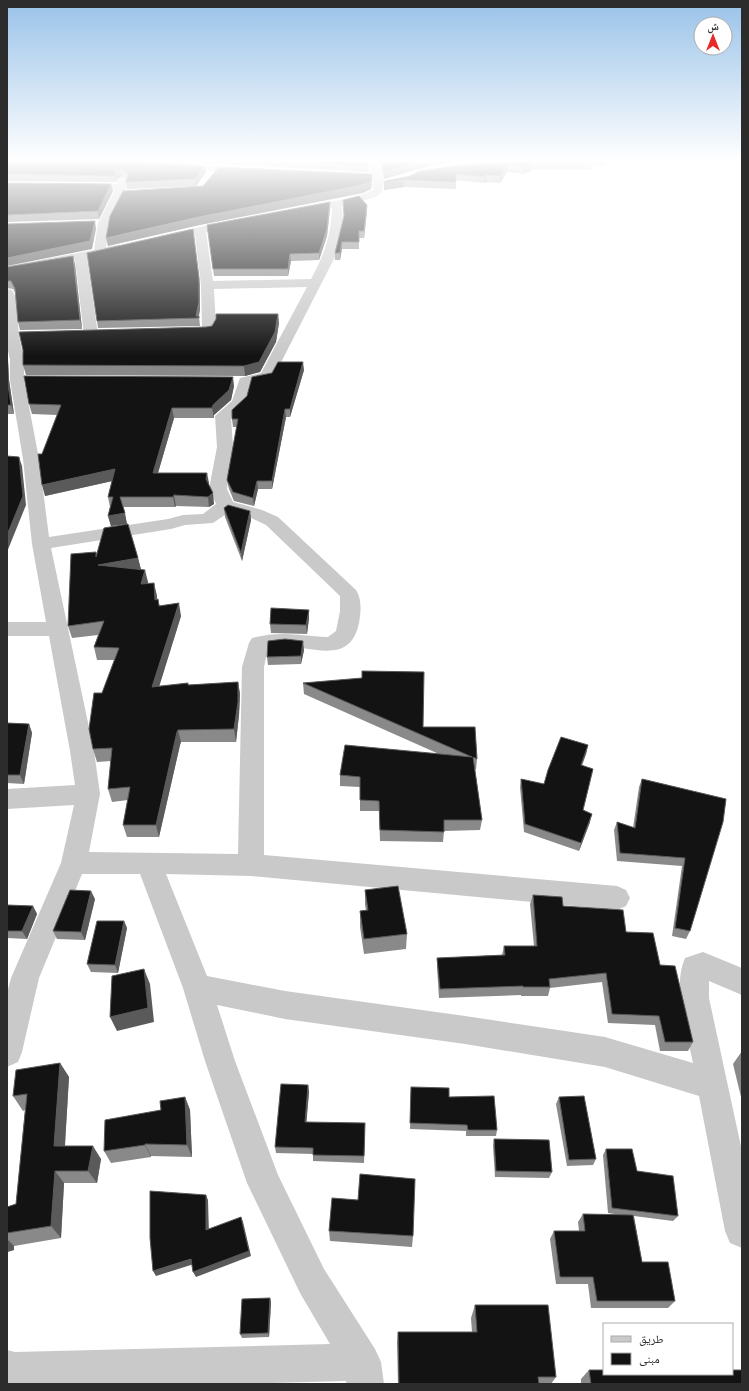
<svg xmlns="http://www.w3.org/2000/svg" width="749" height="1391" font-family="Signika,'Noto Naskh Arabic',sans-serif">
<rect width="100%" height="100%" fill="#fff"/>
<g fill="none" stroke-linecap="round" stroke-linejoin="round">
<!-- minor -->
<g fill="#c9c9c9" fill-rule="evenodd">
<polygon points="123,161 133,161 134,164 124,194 110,223 106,247 116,245 120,246 122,249 120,252 87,258 98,335 96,338 91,339 86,338 84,335 75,260 7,274 7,266 94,250 98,223 115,190 82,189 77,186 82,183 117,184 124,164"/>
<path d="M368,161H378L384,181L382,192L376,197L342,206L343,222L336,255L274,376L272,379L252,384L247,403L231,417L233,447L227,489L233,502L262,510L278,517L356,590C362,599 361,612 359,623C352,656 329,652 302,648C291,646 280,646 268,648L264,667V855L617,886L626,890L630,898L626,906L617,910L251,876L166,874L207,976L285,991L465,1016L605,1037L693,1063C687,1032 672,987 685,958L703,952L742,968V995L709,981V998L742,1151V1248L730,1243L725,1231L699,1096L605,1067L465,1044L285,1019L217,1005L235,1061L278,1175L324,1269L375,1349L381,1362L384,1384H346V1381L232,1384H7V1350L15,1352L330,1344L300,1293L247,1183L205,1061L183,988L140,874H82L39,978L22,1052L18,1062L7,1067V993L11,978L61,863L74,805L7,809V789L75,785L70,751L49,636H7V622H46L32,544L23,459L10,380V360L7,346V289L12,290L16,298L19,336L24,360V380L39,459L49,537L168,519L183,515L203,514L216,504L209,489L217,447L215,416L232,401L240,378L261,373L307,287L214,289L216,327L212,334L183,336L178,335L176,332L178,329L202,327L201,285L195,235L163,241L159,240L157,238L159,236L237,219L241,220L243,222L241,224L206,232L213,281L311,279C324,255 331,237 332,208L300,213L295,210L300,207L353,198L373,190V181ZM229,512L249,517L266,525L340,596V611L336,631L328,637C299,636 281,630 252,638L249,643L242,667L238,854L89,852L100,794L94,751L51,548L171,529L185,525L213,523Z"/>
<polygon points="176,163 247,168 252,171 247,174 172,168 171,166"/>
</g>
</g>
<!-- wall -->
<g fill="#898989">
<polygon points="7,161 128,162 206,172 196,186 127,189 126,182 127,178 123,176 118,178 116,182 7,181"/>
<polygon points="163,161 368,161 369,172"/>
<polygon points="379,161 472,161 454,162 429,166 384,179"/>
<polygon points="583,161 605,161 605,165 592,164 591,170 532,170 524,174 507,172 500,183 486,182 485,183 456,180 456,189 404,187 384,190 384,183 461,165"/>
<polygon points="7,183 111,184 113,191 99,219 7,222"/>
<polygon points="330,209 327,236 319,260 291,261 288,276 214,276 207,225"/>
<polygon points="367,211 364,238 359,238 359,249 342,249 340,260 335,260 335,253 344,216"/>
<polygon points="75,264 82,329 20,330 18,322 16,294 13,289 7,288 7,267"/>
<polygon points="200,285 200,310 199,316 200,326 98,328 97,321"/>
<polygon points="278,314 279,323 276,342 260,372 245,376 26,375 23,365 206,327"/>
<polygon points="7,353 8,360 9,380 14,414 7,414"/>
<polygon points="304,370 290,417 286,417 272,489 258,489 254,506 234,501 229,489 227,480 237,427 233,427 232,419"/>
<polygon points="234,386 231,400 214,415 214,418 174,418 158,473 208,484 214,504 209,507 176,506 175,507 123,507 127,524 111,526 108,516 110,507 108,497 112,481 45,496 42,454 57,415 32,414 29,404"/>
<polygon points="224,508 250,511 251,520 242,561 225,517"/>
<polygon points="97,555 138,558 141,569 148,582 148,584 154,583 157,599 160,606 181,616 159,686 188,685 238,682 240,694 239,715 236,742 181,742 180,745 159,837 127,837 123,825 128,800 112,802 108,789 111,761 97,762 93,749 102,693 114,660 97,660 94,647 98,635 72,638 68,626"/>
<polygon points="309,618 307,634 271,633 270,624"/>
<polygon points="304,650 301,664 268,665 267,657"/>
<polygon points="303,683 423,727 477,759 476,770 475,769 482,820 480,830 444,831 443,842 380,841 379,811 360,811 360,787 340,786 340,775 439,754 304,694"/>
<polygon points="7,723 29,724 32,733 24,784 7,783"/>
<polygon points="588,745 586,754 582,766 583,810 590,822 579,851 524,832 520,787 521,779 544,784"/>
<polygon points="642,779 726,799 690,931 686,939 672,936 682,866 617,861 614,830 617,822 633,828 639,787"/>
<polygon points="365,890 407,934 406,949 364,954 360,927 360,911 366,910 365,905"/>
<polygon points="533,895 563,906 626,932 660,965 693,1042 688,1051 660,1051 655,1025 608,1023 602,982 550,988 548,996 521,996 521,995 439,998 437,967 437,958 502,955 504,946 534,946 530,904"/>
<polygon points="95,899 85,940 57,939 53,931"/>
<polygon points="7,905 33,906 37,914 27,939 7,938"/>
<polygon points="124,921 127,928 118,973 91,972 87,964"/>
<polygon points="742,1051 742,1101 733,1064"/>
<polygon points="60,1063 69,1077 65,1146 101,1159 97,1183 64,1183 61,1238 14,1246 14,1250 7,1252 7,1207 16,1204 25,1110 23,1111 13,1096"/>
<polygon points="308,1085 309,1092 306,1122 365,1130 364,1163 313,1161 313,1154 276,1153 275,1147"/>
<polygon points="411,1087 497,1130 496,1136 466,1136 466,1131 410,1129"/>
<polygon points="185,1097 190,1110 192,1157 151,1156 151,1157 111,1163 104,1151 161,1110"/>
<polygon points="559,1097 596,1159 593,1165 567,1166 556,1104"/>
<polygon points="494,1139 552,1172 549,1178 495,1177 493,1146"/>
<polygon points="606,1149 637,1171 678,1216 673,1221 634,1216 642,1262 675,1301 668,1308 591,1308 588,1284 556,1284 550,1239 554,1231 579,1231 578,1222 583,1214 620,1215 608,1213 603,1155"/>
<polygon points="329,1231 413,1236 412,1247 330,1241"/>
<polygon points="270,1298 271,1303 269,1337 242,1338 240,1334"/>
<polygon points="475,1305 556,1377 551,1384 398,1384 397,1343 398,1332 472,1332 471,1318"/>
<polygon points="589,1370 742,1384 581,1384 581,1379"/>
</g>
<!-- shaded-wall -->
<g fill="#5a5a5a">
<polygon points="422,161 454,161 454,162 429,166 384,179 384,172"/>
<polygon points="533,163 532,170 524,174 525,167"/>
<polygon points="508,165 507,172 500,183 500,176"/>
<polygon points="205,166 206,172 196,186 195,179"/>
<polygon points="121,169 123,176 118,178 116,182 115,176 116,171"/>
<polygon points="486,175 486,182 485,183 485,177"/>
<polygon points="372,178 372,185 371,189 363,193 200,225 108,246 106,238"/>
<polygon points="404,180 404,187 384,190 384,183"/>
<polygon points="111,184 113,191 99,219 98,211"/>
<polygon points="330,202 330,209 327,236 319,260 319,253"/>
<polygon points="367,205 367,211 364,238 364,231"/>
<polygon points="95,221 96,229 92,249 7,266 7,258"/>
<polygon points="193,229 200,285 200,310 198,318 196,316"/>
<polygon points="342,242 342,249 340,260 340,253"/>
<polygon points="290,254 291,261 288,276 288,269"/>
<polygon points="73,256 75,264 82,329 80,320"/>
<polygon points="278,314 279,323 276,342 260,372 245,376 244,366"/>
<polygon points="7,353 8,360 9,380 14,414 11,405 7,378"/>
<polygon points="303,362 304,370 290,417 290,409"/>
<polygon points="233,377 234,386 231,400 214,415 214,418 212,408 213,405"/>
<polygon points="172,408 174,418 155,483 153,473"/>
<polygon points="285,409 286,417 272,489 272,481"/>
<polygon points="19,457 22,466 26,505 7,552 7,535"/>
<polygon points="115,469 117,480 45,496 42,485"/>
<polygon points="207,473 209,483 208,490 206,479"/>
<polygon points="257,481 258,489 254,506 253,498"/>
<polygon points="213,493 214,504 209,507 208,497"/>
<polygon points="174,495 176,506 175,507 173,497"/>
<polygon points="250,511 251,520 242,561 241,553"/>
<polygon points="125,513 127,524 111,526 108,516"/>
<polygon points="96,552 99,565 138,558 141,570 102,578 96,557"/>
<polygon points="145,570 148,582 144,597 141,584"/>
<polygon points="154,583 157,596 157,613 155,600"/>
<polygon points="179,603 181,616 155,700 152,687"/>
<polygon points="309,610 309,618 307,634 306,625"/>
<polygon points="303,641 304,650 301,664 301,656"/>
<polygon points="238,682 240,694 239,715 236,742 234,729"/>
<polygon points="29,724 32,733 24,784 20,775"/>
<polygon points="178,730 181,742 180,745 159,837 156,825 177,732"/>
<polygon points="588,745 586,754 578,774 581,765"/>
<polygon points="592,814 590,822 579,851 581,843"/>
<polygon points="91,891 95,899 85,940 81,932"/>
<polygon points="33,906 37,914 27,939 22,931"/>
<polygon points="124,921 127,928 118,973 115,965"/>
<polygon points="144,969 150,984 154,1022 117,1031 110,1017"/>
<polygon points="60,1063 69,1077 64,1159 54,1146"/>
<polygon points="308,1085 309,1092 306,1128 305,1122"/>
<polygon points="185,1097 190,1110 192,1157 187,1145"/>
<polygon points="145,1144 151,1156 151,1157 145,1145"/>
<polygon points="93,1146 101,1159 97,1183 88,1171"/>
<polygon points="55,1171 64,1183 61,1238 51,1226"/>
<polygon points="206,1195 208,1200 209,1235 206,1230"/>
<polygon points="241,1217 243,1222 251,1256 196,1277 193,1272"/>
<polygon points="7,1239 14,1246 14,1250 7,1252"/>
<polygon points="191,1259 194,1264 156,1276 153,1271"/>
<polygon points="270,1298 271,1303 269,1337 268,1333"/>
</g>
<!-- building -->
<g fill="#131313" stroke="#5a5a5a">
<polygon points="7,161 127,161 205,166 195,179 126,182 128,173 121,169 116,171 115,176 7,174"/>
<polygon points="288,161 368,161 369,166"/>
<polygon points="381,161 422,161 384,172"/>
<polygon points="583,161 593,161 592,163 533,163 525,167 508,165 500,176 486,175 485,177 456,174 456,182 404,180 384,183 385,181 410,176 420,171 461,165 518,162"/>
<polygon points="219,167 372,174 372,178 371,182 362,185 199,217 106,238 110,216 123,191 203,186"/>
<polygon points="7,183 111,184 98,211 7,215"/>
<polygon points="359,196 367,205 364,231 359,231 359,242 342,242 340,253 335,253 344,216 343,200"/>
<polygon points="330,202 327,229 319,253 290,254 288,269 213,269 207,225"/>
<polygon points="95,221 90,241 7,258 7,224"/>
<polygon points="193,229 199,278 199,302 196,316 199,316 199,318 97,321 87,253"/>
<polygon points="73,256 80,320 18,322 15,289 11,281 7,281 7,267"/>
<polygon points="216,314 278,314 275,332 259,362 244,366 23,365 23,350 19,332 206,327 212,326 216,319"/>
<polygon points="278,362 303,362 290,409 285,409 272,481 257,481 253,498 233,492 227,480 238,419 232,419 232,410 247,396 252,377 272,373"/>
<polygon points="24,376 233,377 229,390 213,405 212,408 172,408 153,473 207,473 206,479 213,493 208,497 174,495 173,497 120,497 125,513 108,516 113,497 108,497 115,469 42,485 38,454 42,454 61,405 29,404"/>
<polygon points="7,378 11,405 7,405"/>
<polygon points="7,456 19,457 23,496 7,535"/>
<polygon points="228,505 250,511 241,553 224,508"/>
<polygon points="128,524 138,558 98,565 145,570 141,584 154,583 155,600 158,599 159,606 179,603 152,687 188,683 188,685 238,682 238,702 234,729 178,730 177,732 156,825 123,825 130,787 108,789 112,748 93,749 89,729 94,693 102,693 119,648 94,647 104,621 68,626 71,554 96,552 96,557 104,528"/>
<polygon points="271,608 309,610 306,625 270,624"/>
<polygon points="285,639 303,641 301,656 267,657 268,641"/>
<polygon points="362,671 424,672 423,727 475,727 477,759 473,757 482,820 444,820 444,832 380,830 379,801 360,800 360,777 340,775 345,745 472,757 303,683 362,678"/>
<polygon points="7,723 29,724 20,775 7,775"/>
<polygon points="561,737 588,745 581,765 593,769 583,810 592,814 581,843 525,824 521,779 544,784 548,770"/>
<polygon points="642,779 726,799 723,822 690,931 675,928 685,858 620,853 617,822 635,828"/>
<polygon points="398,886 407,934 364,939 360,911 368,910 365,890"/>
<polygon points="70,890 91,891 81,932 53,931"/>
<polygon points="533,895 562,897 563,906 623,910 626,932 653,933 660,965 675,966 693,1042 665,1042 659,1016 612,1014 606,973 549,979 550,987 523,987 523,986 440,989 437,958 505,955 504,946 537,946"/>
<polygon points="7,905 33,906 22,931 7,931"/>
<polygon points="97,921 124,921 115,965 87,964"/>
<polygon points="144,969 148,1008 110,1017 112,976"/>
<polygon points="60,1063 54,1146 93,1146 88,1171 55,1171 51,1226 7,1233 7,1207 16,1204 27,1094 13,1096 16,1070"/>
<polygon points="281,1084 308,1085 305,1122 365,1123 364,1156 313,1155 313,1148 275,1147"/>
<polygon points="411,1087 449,1088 449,1097 494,1096 497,1130 468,1130 467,1125 410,1123"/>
<polygon points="584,1096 596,1159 569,1160 559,1097"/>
<polygon points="185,1097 187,1145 145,1144 145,1145 104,1151 105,1120 161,1110 160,1101"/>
<polygon points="494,1139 549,1140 552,1172 496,1171"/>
<polygon points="606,1149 632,1149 637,1171 673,1176 678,1216 612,1208"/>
<polygon points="360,1174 415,1179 413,1236 329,1231 332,1198 358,1200"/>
<polygon points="150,1191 206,1195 206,1230 241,1217 249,1251 193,1272 191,1259 153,1271 150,1238"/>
<polygon points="583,1214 633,1215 642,1262 668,1262 675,1301 597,1301 593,1277 560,1277 554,1231 585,1231"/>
<polygon points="270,1298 268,1333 240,1334 242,1299"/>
<polygon points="475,1305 548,1305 556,1377 538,1377 539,1384 399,1384 398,1332 477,1332"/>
<polygon points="589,1370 604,1370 604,1374 732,1374 732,1370 742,1370 742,1384 591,1384"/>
</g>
<!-- sky -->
<linearGradient id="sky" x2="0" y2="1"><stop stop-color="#99c2e9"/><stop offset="0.45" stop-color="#fff"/><stop offset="1" stop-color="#fff" stop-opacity="0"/></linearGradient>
<rect width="749" height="356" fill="url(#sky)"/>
<!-- border -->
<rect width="749" height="1391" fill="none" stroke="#2c2c2c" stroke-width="16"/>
<!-- legend -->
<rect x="603" y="1323" width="130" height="52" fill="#ffffff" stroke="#ababab"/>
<rect x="611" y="1336" width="20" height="6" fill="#c9c9c9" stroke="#ababab"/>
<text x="639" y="1343" font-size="12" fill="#2c2c2c">طريق</text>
<rect x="611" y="1353" width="20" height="12" fill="#131313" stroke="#ababab"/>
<text x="639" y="1363" font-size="12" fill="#2c2c2c">مبنى</text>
<!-- north arrow -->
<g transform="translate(713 36)"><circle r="19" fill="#ffffff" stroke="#ababab"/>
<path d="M0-3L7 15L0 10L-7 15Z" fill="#e82928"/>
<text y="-6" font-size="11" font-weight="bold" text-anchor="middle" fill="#2c2c2c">ش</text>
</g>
</svg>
